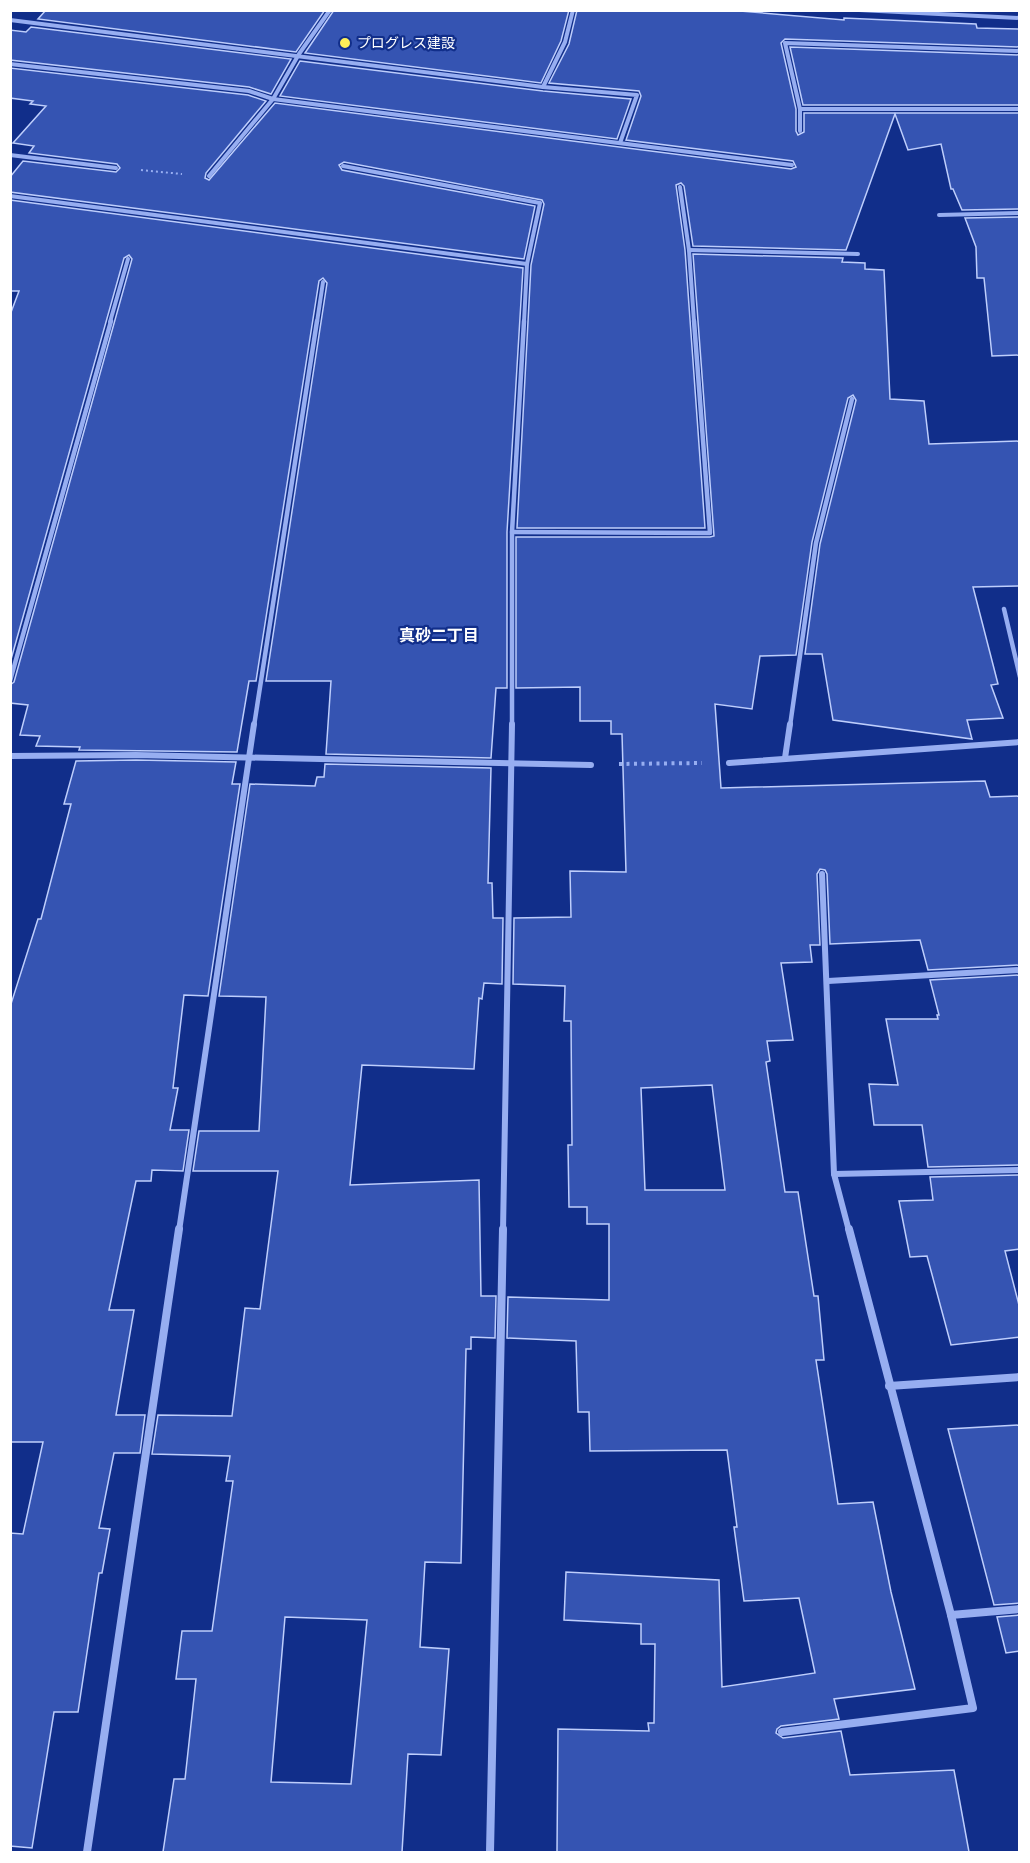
<svg xmlns="http://www.w3.org/2000/svg" width="1030" height="1863" font-family="Helvetica,'Noto Sans JP',sans-serif">
<rect width="100%" height="100%" fill="#112e8a"/>
<!-- building -->
<g fill="#3554b2" stroke="#becefc" stroke-width="1.5" fill-rule="evenodd">
<polygon points="46,10 325,10 296,52 38,19"/>
<polygon points="334,10 569,10 561,41 541,83 305,53"/>
<polygon points="577,10 728,10 844,20 844,18 976,24 977,28 1020,29 1020,47 785,39 781,43 796,109 796,131 798,135 804,132 804,113 1020,113 1020,209 962,210 953,189 951,189 941,144 908,150 895,114 846,250 693,246 684,186 681,183 676,185 685,250 705,528 517,528 531,265 544,204 542,200 344,162 339,165 342,170 535,206 524,259 10,192 10,177 23,161 116,172 120,168 117,164 29,153 34,146 13,143 46,106 30,104 33,101 10,98 10,68 248,95 266,101 206,173 205,178 209,180 275,103 791,169 796,167 793,161 626,140 641,96 639,91 549,83 569,44"/>
<polygon points="31,27 291,59 271,94 249,87 10,60 10,30 26,32"/>
<polygon points="790,47 1020,55 1020,105 803,105"/>
<polygon points="300,61 543,91 631,99 617,139 280,96"/>
<polygon points="10,200 523,268 507,532 507,688 496,688 491,758 326,754 331,681 266,681 327,283 323,278 319,281 256,681 249,681 237,752 79,750 80,747 36,746 40,736 20,735 28,705 10,703 10,685 14,682 132,259 129,255 124,258 10,663 10,315 19,291 10,291"/>
<polygon points="1020,217 1020,355 992,356 984,278 977,278 976,247 965,218"/>
<path d="M693,254L843,258L842,262L865,263V269L884,270L890,399L924,401L929,444L1020,441V586L973,587L998,684L991,685L1003,718L967,720L972,739L833,720L822,654H805L820,544L856,400L853,395L848,398L812,542L796,655L760,656L752,709L715,704L721,788L985,781L990,797L1020,796V965L928,970L920,940L830,944L827,874L825,870L820,869L817,874L820,945H810L812,962L781,963L793,1040L767,1041L770,1061L766,1062L785,1192H798L814,1296H818L824,1360H816L838,1504L873,1502L891,1592L915,1689L834,1699L839,1719L781,1726L777,1729L776,1733L783,1738L841,1731L850,1775L954,1770L969,1852H557L558,1729L649,1731L648,1723H654L655,1644H641V1624L564,1620L566,1572L719,1580L722,1687L815,1673L799,1598L744,1601L734,1527H737L727,1450L590,1451L589,1412H578L576,1341L507,1338L508,1297L609,1300V1224H587V1207H569L568,1145H572L571,1021H564L565,986L513,984L514,918L571,917L570,871L626,872L622,734H611V721H580V687L516,688V537H710L714,536ZM712,1085L725,1190H645L641,1088Z"/>
<polygon points="136,760 236,762 232,784 240,784 208,996 184,995 173,1088 178,1088 170,1130 189,1130 183,1171 152,1170 151,1181 136,1181 109,1310 134,1310 116,1415 145,1415 140,1453 114,1453 99,1528 110,1529 102,1573 99,1573 78,1712 54,1712 32,1848 10,1846 10,1533 23,1534 43,1442 10,1442 10,1007 38,919 41,919 71,804 64,804 76,761"/>
<path d="M325,764L491,768L488,883H492L493,918H503L502,984L484,983L482,999L479,998L474,1069L362,1065L350,1185L479,1180L481,1296H496L495,1338L471,1337V1349H466L461,1563L425,1562L420,1647L449,1649L441,1755L408,1754L402,1852H163L174,1779H185L196,1679H176L182,1631H212L233,1481H226L230,1456L152,1454L158,1415L232,1416L245,1308L260,1309L278,1171H193L199,1131H259L266,997L219,996L250,784L315,786L317,777H324ZM285,1617L367,1620L351,1784L271,1782Z"/>
<polygon points="1020,975 1020,1165 928,1167 922,1125 874,1125 869,1084 898,1085 886,1019 938,1019 937,1015 939,1015 930,980"/>
<polygon points="1020,1175 1020,1249 1005,1251 1020,1309 1020,1337 951,1345 927,1256 910,1257 899,1201 933,1200 930,1177"/>
<polygon points="1020,1425 1020,1603 994,1605 948,1429"/>
<polygon points="1020,1615 1020,1651 1006,1653 997,1617"/>
</g>
<g fill="none" stroke-linecap="round" stroke-linejoin="round">
<!-- path-far1 -->
<polyline stroke="#97aef1" stroke-width="2" stroke-dasharray="2 3" stroke-linecap="butt" points="141,170 182,174"/>
<!-- path -->
<polyline stroke="#97aef1" stroke-width="4" stroke-dasharray="3 4.5" stroke-linecap="butt" points="619,764 702,763"/>
<!-- minor-far3 -->
<g stroke="#97aef1" stroke-width="4">
<polyline points="859,10 1020,18"/>
<polyline points="10,20 543,87 637,95 620,143"/>
<polyline points="10,64 249,91 273,99 792,165"/>
<polyline points="543,87 565,42 573,10"/>
<polyline points="800,109 1020,109"/>
<polyline points="800,131 800,109 785,43 1020,51"/>
<polyline points="10,155 116,168"/>
<polyline points="343,166 540,203 527,264 524,322"/>
<polyline points="209,176 273,99 299,54 330,10"/>
<polyline points="680,187 689,250 694,322"/>
<polyline points="10,196 527,264"/>
<polyline points="939,215 1020,213"/>
<polyline points="689,250 858,254"/>
<polyline points="110,322 128,259"/>
<polyline points="317,322 323,282"/>
</g>
<!-- minor-far2 -->
<g stroke="#97aef1" stroke-width="4.5">
<polyline points="512,532 710,533 694,321"/>
<polyline points="1004,609 1020,677"/>
<polyline points="10,681 111,321"/>
<polyline points="254,726 317,321"/>
<polyline points="512,726 512,532 524,321"/>
<polyline points="790,726 816,543 852,399"/>
</g>
<!-- minor-far1 -->
<g stroke="#97aef1" stroke-width="6">
<polyline points="10,756 136,755 591,765"/>
<polyline points="785,758 790,724"/>
<polyline points="729,763 1020,742"/>
<polyline points="822,874 834,1174 849,1231"/>
<polyline points="828,981 1020,970"/>
<polyline points="834,1174 1020,1170"/>
<polyline points="179,1231 254,724"/>
<polyline points="503,1231 512,724"/>
</g>
<!-- minor -->
<g stroke="#97aef1" stroke-width="8">
<polyline points="889,1386 1020,1377"/>
<polyline points="951,1615 1020,1609"/>
<polyline points="782,1732 973,1708 951,1615 849,1229"/>
<polyline points="87,1852 179,1229"/>
<polyline points="490,1852 503,1229"/>
</g>
</g>
<!-- markers -->
<circle fill="#fff058" stroke="#112e8a" stroke-width="2" cx="345" cy="43" r="6"/>
<g text-anchor="middle" dominant-baseline="central" stroke-width="4.5" stroke-linejoin="round" paint-order="stroke">
<!-- far-poi labels -->
<g font-size="14" fill="#fff" stroke="#112e8a" text-anchor="start">
<text x="357" y="43">プログレス建設</text>
</g>
<!-- neighbourhood labels -->
<g font-size="16" font-weight="bold" fill="#fff" stroke="#112e8a">
<text x="439" y="635">真砂二丁目</text>
</g>
</g>
<!-- border -->
<rect width="1030" height="1863" fill="none" stroke="#ffffff" stroke-width="24"/>
</svg>
